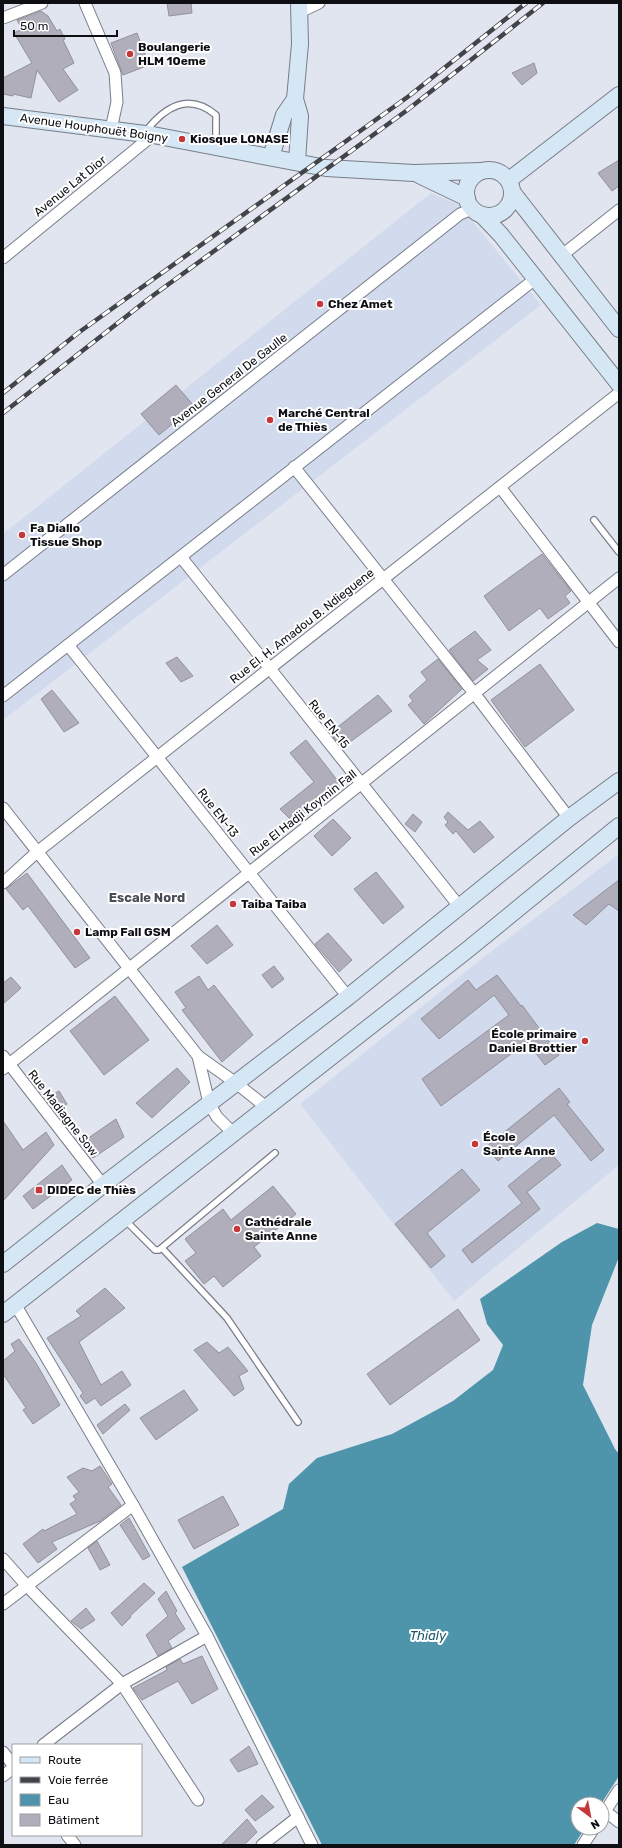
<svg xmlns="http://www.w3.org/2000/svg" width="622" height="1848" font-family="Rubik,sans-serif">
<rect width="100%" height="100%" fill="#e0e5f0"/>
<!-- built -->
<g fill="#d2daed">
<polygon points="431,193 459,205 541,305 3,720 3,534"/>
<polygon points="619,854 619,1165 454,1301 300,1104 484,957"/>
</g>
<!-- water -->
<polygon fill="#4e95ab" points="597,1223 619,1229 619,1257 592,1325 583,1385 615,1449 619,1454 619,1776 601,1804 578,1804 578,1828 585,1828 574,1845 322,1845 182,1567 283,1509 289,1484 317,1458 392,1434 453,1401 493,1370 503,1345 487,1324 480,1299 562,1242"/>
<!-- building -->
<g fill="#afaeba" stroke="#92919c">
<polygon points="167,3 191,3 192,13 169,16"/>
<polygon points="41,11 48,16 57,31 60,29 65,39 63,40 74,63 63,69 78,90 59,102 37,70 31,98 13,94 13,96 3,94 3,78 32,63 14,33 22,29 17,20"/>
<polygon points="137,33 149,65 123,75 111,43"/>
<polygon points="534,63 537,73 522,85 512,73"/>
<polygon points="619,160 619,186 612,191 598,173"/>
<polygon points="176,385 194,406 159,435 141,414"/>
<polygon points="542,554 571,591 565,596 570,603 548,619 540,608 509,631 484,596"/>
<polygon points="475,631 491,650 477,660 488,669 473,681 449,650"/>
<polygon points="177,657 193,676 181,682 166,663"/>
<polygon points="438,659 462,689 424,724 408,705 413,701 409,696 427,680 421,672"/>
<polygon points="540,664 574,710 525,747 491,700"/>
<polygon points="52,690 79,723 64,732 41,699"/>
<polygon points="378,695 392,711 342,748 330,733"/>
<polygon points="306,740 341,785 293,822 280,809 314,782 290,753"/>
<polygon points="448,812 468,830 480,821 494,837 474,853 456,831 453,834 445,825 448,822 444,817"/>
<polygon points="413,814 422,822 415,832 405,824"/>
<polygon points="333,819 351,838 332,856 314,836"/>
<polygon points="376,872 404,907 383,924 354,889"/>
<polygon points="27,873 90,958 75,968 28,906 23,910 6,889"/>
<polygon points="619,880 619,911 609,904 586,925 573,915"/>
<polygon points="217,925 233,945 207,964 191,946"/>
<polygon points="328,933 352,960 339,972 315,944"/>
<polygon points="274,966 284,979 272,988 262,975"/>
<polygon points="497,975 521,1006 522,1005 559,1055 545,1065 527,1042 441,1106 422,1079 509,1015 494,995 439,1039 421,1019 468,980 476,990"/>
<polygon points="199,976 208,990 214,985 253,1035 222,1062 182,1010 186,1008 175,992"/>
<polygon points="11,977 21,988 3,1004 3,983"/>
<polygon points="115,996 149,1040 104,1075 70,1031"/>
<polygon points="177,1068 190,1082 152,1118 136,1103"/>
<polygon points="559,1088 570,1102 567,1104 604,1150 591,1161 554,1115 498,1161 486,1147"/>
<polygon points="59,1091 67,1104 56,1113 45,1099"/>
<polygon points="116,1119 124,1137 93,1158 81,1143"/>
<polygon points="3,1121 23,1150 46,1132 54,1145 3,1201"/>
<polygon points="550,1152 561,1165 527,1192 540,1209 472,1263 462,1250 522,1203 508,1186"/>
<polygon points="62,1165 72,1180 33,1209 23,1196"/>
<polygon points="462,1169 480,1190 427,1233 445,1256 431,1268 395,1224"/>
<polygon points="273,1186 296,1214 254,1247 261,1256 223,1287 214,1276 204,1284 185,1261 196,1253 185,1239 223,1209 231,1220"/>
<polygon points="105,1288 125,1308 79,1342 101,1385 122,1371 131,1385 101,1406 95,1398 86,1404 80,1396 83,1393 47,1338 81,1316 76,1311"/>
<polygon points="458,1309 480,1340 390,1405 367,1374"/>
<polygon points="19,1339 36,1363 60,1405 33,1424 23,1410 26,1408 3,1374 3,1361 15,1351 11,1344"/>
<polygon points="207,1342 219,1353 228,1347 248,1371 239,1376 244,1389 234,1396 194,1350"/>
<polygon points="184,1390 198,1410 156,1440 140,1418"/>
<polygon points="125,1404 130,1410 103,1434 97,1425"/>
<polygon points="100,1466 112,1484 108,1487 121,1505 100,1521 52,1542 57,1549 38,1563 23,1544 43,1529 44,1531 77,1514 70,1504 76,1500 73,1496 79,1492 67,1477 83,1468 92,1471"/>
<polygon points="223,1496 239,1525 194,1549 178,1520"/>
<polygon points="129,1518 150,1556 143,1560 120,1525"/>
<polygon points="97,1541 110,1565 100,1570 88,1548"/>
<polygon points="144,1583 155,1593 130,1616 131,1617 122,1626 111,1613"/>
<polygon points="166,1591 177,1611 175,1613 185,1629 168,1641 172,1648 158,1656 146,1635 168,1616 158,1599"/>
<polygon points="86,1608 95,1620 81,1629 71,1621"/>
<polygon points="202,1656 218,1689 192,1704 178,1681 142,1700 133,1688 167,1670 166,1667 180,1659 183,1664"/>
<polygon points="249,1746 258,1764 238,1772 230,1760"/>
<polygon points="262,1795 274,1807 255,1821 245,1810"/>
<polygon points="247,1819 257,1832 244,1845 221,1845"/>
</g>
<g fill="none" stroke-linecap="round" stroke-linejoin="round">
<!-- lane casing -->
<g stroke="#787d87" stroke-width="8">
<g id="lane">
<path d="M146,131C165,107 188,92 216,115V146"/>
<polyline points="594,520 619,552"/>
<polyline points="125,1220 155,1250 159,1250 275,1153"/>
<polyline points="162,1248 227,1318 298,1422"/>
</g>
</g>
<!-- street casing -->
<g stroke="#787d87" stroke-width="13">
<g id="street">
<polyline points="85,3 115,73 117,102 111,129"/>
<polyline points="298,13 319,3"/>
<polyline points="3,18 42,3"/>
<polyline points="561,256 619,210"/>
<polyline points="3,258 153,135"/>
<polyline points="294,467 474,693 569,818"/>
<polyline points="500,487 619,642"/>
<polyline points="181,557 459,906"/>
<polyline points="3,575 460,214 472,209"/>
<polyline points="68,645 348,997"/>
<polyline points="3,696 535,279"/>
<polyline points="3,808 198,1056 236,1083 266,1107"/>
<polyline points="3,883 37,852 619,393"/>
<polyline points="3,1056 103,1185"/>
<polyline points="198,1056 209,1103 217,1117 233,1133"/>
<polyline points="3,1069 619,578"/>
<polyline points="15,1304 133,1505 207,1636 312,1845"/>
<polyline points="3,1559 27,1586 122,1684 198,1800"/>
<polyline points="3,1604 133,1505"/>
<polyline points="43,1745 122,1684 207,1636"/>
<polyline points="3,1752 13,1765"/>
<polyline points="3,1776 13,1768"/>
<polyline points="605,1811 619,1822"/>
<polyline points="602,1816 619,1790"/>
<polyline points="67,1835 75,1845"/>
<polyline points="262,1845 298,1817"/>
<polyline points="583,1845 594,1828"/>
</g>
</g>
<!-- secondary casing -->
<g stroke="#787d87" stroke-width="18">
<g id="secondary">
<polyline points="3,116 153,135 326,168 414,173 481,171"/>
<polyline points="271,157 284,115 295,99"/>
<polyline points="297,162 300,116 295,99 300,44 299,3"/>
<circle cx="489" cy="193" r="23"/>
<polyline points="419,175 467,198"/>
<polyline points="509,180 619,95"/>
<polyline points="513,193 619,329"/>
<polyline points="482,215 501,235 619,384"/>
<polyline points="3,1264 103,1185 348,997 569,818 619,781"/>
<polyline points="3,1314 466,951 619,826"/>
</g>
</g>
<!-- lane -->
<use href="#lane" stroke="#fff" stroke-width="5.5"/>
<!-- street -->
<use href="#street" stroke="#fff" stroke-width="11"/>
<!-- secondary -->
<use href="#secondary" stroke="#d5e7f5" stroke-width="16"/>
<!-- rail casing -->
<g stroke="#42444a" stroke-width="4.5">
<g id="rail">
<polyline points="3,393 78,333 409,96 526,3"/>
<polyline points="3,413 151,297 406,111 543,3"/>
</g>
</g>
<!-- rail -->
<use href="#rail" stroke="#fff" stroke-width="3" stroke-dasharray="9" stroke-linecap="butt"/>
</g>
<!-- markers -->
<g fill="#c6373a" stroke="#fff" stroke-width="1.5">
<circle cx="130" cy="54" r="4"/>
<circle cx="182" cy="139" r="4"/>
<circle cx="320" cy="304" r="4"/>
<circle cx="270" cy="420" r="4"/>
<circle cx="22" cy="535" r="4"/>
<circle cx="233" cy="904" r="4"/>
<circle cx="77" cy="932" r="4"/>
<circle cx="585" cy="1041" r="4"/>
<circle cx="475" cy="1144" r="4"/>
<rect x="35" y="1186" width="8" height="8" rx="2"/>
<circle cx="237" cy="1229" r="4"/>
</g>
<g text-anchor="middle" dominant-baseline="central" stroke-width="4" stroke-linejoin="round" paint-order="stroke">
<!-- poi labels -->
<g font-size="12" font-weight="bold" fill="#0d0f13" stroke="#fff" text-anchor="start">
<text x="138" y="47">Boulangerie<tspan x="138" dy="14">HLM 10eme</tspan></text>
<text x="190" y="139">Kiosque LONASE</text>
<text x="328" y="304">Chez Amet</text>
<text x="278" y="413">Marché Central<tspan x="278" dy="14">de Thiès</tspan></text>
<text x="30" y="528">Fa Diallo<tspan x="30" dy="14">Tissue Shop</tspan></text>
<text x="241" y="904">Taiba Taiba</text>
<text x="85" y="932">Lamp Fall GSM</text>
<text x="577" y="1034" text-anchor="end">École primaire<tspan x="577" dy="14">Daniel Brottier</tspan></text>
<text x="483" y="1137">École<tspan x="483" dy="14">Sainte Anne</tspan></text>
<text x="47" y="1190">DIDEC de Thiès</text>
<text x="245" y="1222">Cathédrale<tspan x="245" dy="14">Sainte Anne</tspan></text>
</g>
<!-- street labels -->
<g font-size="12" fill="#0d0f13" stroke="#fff">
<text transform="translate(94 128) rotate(8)">Avenue Houphouët Boigny</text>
<text transform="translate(70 186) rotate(-39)">Avenue Lat Dior</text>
<text transform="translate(229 380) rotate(-38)">Avenue General De Gaulle</text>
<text transform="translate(302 626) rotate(-38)">Rue El. H. Amadou B. Ndieguene</text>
<text transform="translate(329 724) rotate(52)">Rue EN-15</text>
<text transform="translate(218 813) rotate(52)">Rue EN-13</text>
<text transform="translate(303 813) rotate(-38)">Rue El Hadji Koymin Fall</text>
<text transform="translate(63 1113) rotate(52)">Rue Madiagne Sow</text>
</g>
<!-- neighbourhood labels -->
<g font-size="13" font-weight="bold" fill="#494d56" stroke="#fff">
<text x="147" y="897">Escale Nord</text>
</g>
<!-- water labels -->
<g font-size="13" font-style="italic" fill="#1c5868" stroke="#fff">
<text x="428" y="1635">Thialy</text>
</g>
</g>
<!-- border -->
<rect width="622" height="1848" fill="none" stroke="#0d0f13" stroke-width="8"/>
<!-- legend -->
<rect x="12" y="1744" width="130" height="92" fill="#ffffff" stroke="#9e9fa1"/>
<rect x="20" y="1757" width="20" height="6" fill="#d5e7f5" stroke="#9e9fa1"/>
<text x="48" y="1764" font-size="12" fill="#0d0f13">Route</text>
<rect x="20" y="1777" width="20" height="6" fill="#42444a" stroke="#9e9fa1"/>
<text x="48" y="1784" font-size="12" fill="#0d0f13">Voie ferrée</text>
<rect x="20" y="1794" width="20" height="12" fill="#4e95ab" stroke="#9e9fa1"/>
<text x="48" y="1804" font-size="12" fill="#0d0f13">Eau</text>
<rect x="20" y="1814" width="20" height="12" fill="#afaeba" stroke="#9e9fa1"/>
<text x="48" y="1824" font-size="12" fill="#0d0f13">Bâtiment</text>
<!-- north arrow -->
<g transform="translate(590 1816) rotate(148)"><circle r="19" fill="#ffffff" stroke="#9e9fa1"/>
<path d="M0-3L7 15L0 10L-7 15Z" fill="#c6373a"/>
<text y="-6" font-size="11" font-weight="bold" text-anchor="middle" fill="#0d0f13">N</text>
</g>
<!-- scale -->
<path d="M14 30v6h103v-6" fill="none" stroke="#0d0f13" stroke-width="2"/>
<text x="20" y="30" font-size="12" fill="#0d0f13" stroke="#ffffff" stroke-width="3" paint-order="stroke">50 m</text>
</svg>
